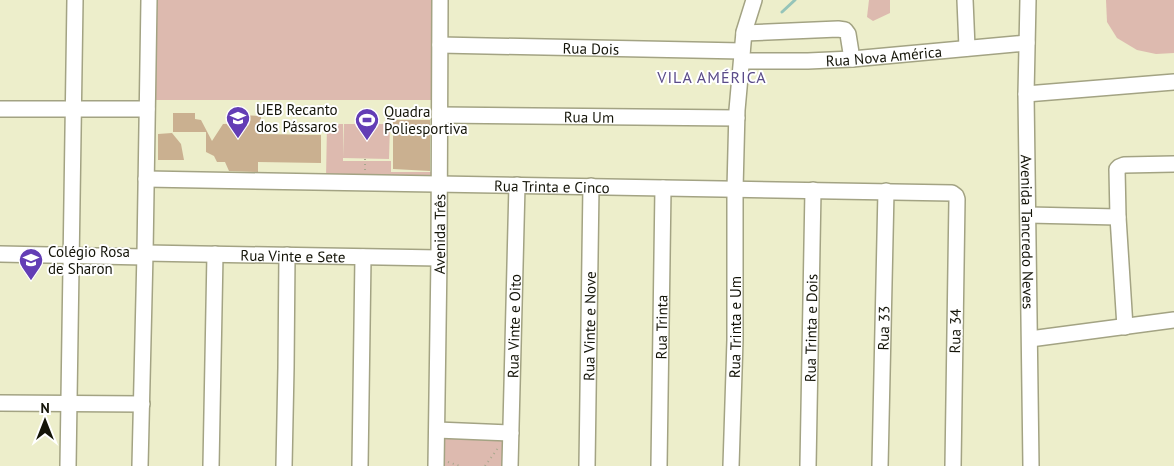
<svg xmlns="http://www.w3.org/2000/svg" width="1174" height="466" font-family="'PT Sans',sans-serif">
<rect width="100%" height="100%" fill="#edeecb"/>
<!-- green -->
<g fill="#ddbaaf">
<polygon points="154,0 435,0 431,100 150,100"/>
<polygon points="869,0 890,0 890,13 873,21 867,17"/>
<polygon points="1106,0 1174,0 1174,53 1156,54 1137,50 1117,38 1107,22"/>
<polygon points="327,124 343,124 343,161 391,161 391,172 431,172 431,178 326,178"/>
<polygon points="344,124 390,124 389,159 343,158"/>
<polygon points="438,432 509,434 509,466 437,466"/>
</g>
<g fill="none" stroke-linecap="round" stroke-linejoin="round">
<!-- stream -->
<polyline stroke="#95c4b9" stroke-width="3" points="782,12 795,0"/>
</g>
<!-- building -->
<g fill="#cab090">
<polygon points="173,113 195,113 195,119 201,120 212,141 223,124 241,123 241,115 261,116 261,134 321,135 321,163 258,162 258,172 229,171 225,162 217,162 214,156 206,152 206,132 173,132"/>
<polygon points="393,120 430,120 430,171 393,169"/>
<polygon points="172,133 181,144 184,160 158,160 158,134"/>
</g>
<g fill="none" stroke-linecap="round" stroke-linejoin="round">
<!-- minor casing -->
<g stroke="#a3a383" stroke-width="18">
<g id="minor">
<polyline points="965,0 967,48"/>
<path id="s1" d="M1028,0L1026,94L1031,466"/>
<polyline points="744,33 838,29 845,30 848,34 852,59"/>
<path id="s2" d="M440,45L742,51"/>
<path id="s3" d="M742,61H808L852,59L1027,43"/>
<polyline points="1026,94 1174,82"/>
<polyline points="0,109 147,109"/>
<path id="s4" d="M440,115L737,118"/>
<path id="s5" d="M146,179L952,193L956,196L957,199L953,466"/>
<polyline points="1028,215 1118,217"/>
<path id="s6" d="M145,253L439,258"/>
<polyline points="0,254 145,257"/>
<polyline points="1125,327 1118,217 1117,169 1119,167 1124,165 1174,164"/>
<polyline points="1030,339 1174,320"/>
<polyline points="0,403 142,404"/>
<polyline points="437,430 511,433"/>
<polyline points="68,466 75,0"/>
<polyline points="140,466 145,253 149,0"/>
<polyline points="211,466 215,254"/>
<polyline points="284,466 286,368 287,255"/>
<polyline points="360,466 363,257"/>
<path id="s7" d="M436,466L439,258L440,0"/>
<path id="s8" d="M510,466L517,185"/>
<path id="s9" d="M587,466L591,186"/>
<path id="s10" d="M659,466L663,188"/>
<path id="s11" d="M731,466L735,340V189L737,110L744,32L754,0"/>
<path id="s12" d="M808,466L813,190"/>
<path id="s13" d="M880,466L886,191"/>
</g>
</g>
<!-- path -->
<g stroke="#a6a78c" stroke-width="2" stroke-dasharray="1 4" stroke-linecap="butt">
<polyline points="365,159 365,171"/>
<polyline points="448,462 460,466"/>
<polyline points="485,466 498,448"/>
</g>
<!-- minor -->
<use href="#minor" stroke="#fff" stroke-width="15"/>
</g>
<!-- icons -->
<defs>
<g id="school-pin" transform="scale(1.25)"><path d="M0 17L-7.5 6A9.5 9.5 0 1 1 7.5 6Z" fill="#633db5" stroke="#fff"/><path d="M0-5L7-2L0 1L-7-2ZM-4 1L0 2.5L4 1V4Q0 6-4 4Z" fill="#fff"/></g>
<g id="stadium-pin" transform="scale(1.25)"><path d="M0 17L-7.5 6A9.5 9.5 0 1 1 7.5 6Z" fill="#633db5" stroke="#fff"/><path d="M0-5a6.5 5 0 1 0 0 10a6.5 5 0 1 0 0-10ZM-3.5-1.8h7v3.6h-7Z" fill="#fff"/></g>
</defs>
<g fill-rule="evenodd">
<use href="#school-pin" x="238" y="118"/>
<use href="#stadium-pin" x="367" y="120"/>
<use href="#school-pin" x="31" y="260"/>
</g>
<g text-anchor="middle" dominant-baseline="central" stroke-width="4" stroke-linejoin="round" paint-order="stroke">
<!-- street labels -->
<g font-size="15" fill="#141408" stroke="#fff">
<text stroke="none"><textPath href="#s2" startOffset="151">Rua Dois</textPath></text>
<text stroke="none"><textPath href="#s3" startOffset="142">Rua Nova América</textPath></text>
<text stroke="none"><textPath href="#s4" startOffset="149">Rua Um</textPath></text>
<text stroke="none"><textPath href="#s5" startOffset="406">Rua Trinta e Cinco</textPath></text>
<text stroke="none"><textPath href="#s7" startOffset="232">Avenida Três</textPath></text>
<text stroke="none"><textPath href="#s1" startOffset="232">Avenida Tancredo Neves</textPath></text>
<text stroke="none"><textPath href="#s6" startOffset="148">Rua Vinte e Sete</textPath></text>
<text stroke="none"><textPath href="#s8" startOffset="140">Rua Vinte e Oito</textPath></text>
<text stroke="none"><textPath href="#s9" startOffset="140">Rua Vinte e Nove</textPath></text>
<text stroke="none"><textPath href="#s10" startOffset="139">Rua Trinta</textPath></text>
<text stroke="none"><textPath href="#s11" startOffset="139">Rua Trinta e Um</textPath></text>
<text stroke="none"><textPath href="#s12" startOffset="138">Rua Trinta e Dois</textPath></text>
<text stroke="none"><textPath href="#s13" startOffset="138">Rua 33</textPath></text>
<text transform="translate(955 331) rotate(-89)">Rua 34</text>
</g>
<!-- poi labels -->
<g font-size="15" fill="#141408" stroke="#fff" text-anchor="start">
<text x="256" y="109">UEB Recanto<tspan x="256" dy="17">dos Pássaros</tspan></text>
<text x="384" y="111">Quadra<tspan x="384" dy="17">Poliesportiva</tspan></text>
<text x="48" y="251">Colégio Rosa<tspan x="48" dy="17">de Sharon</tspan></text>
</g>
<!-- neighbourhood labels -->
<g font-size="16" letter-spacing="1" fill="#5a4b89" stroke="#fff">
<text x="712" y="77">VILA AMÉRICA</text>
</g>
</g>
<!-- north arrow -->
<g transform="translate(45 421)" stroke="#ffffff" stroke-width="4" paint-order="stroke">
<path d="M0-4L9 19L0 12L-9 19Z" fill="#141408"/>
<text y="-8" font-size="14" font-weight="bold" text-anchor="middle" fill="#141408">N</text>
</g>
</svg>
